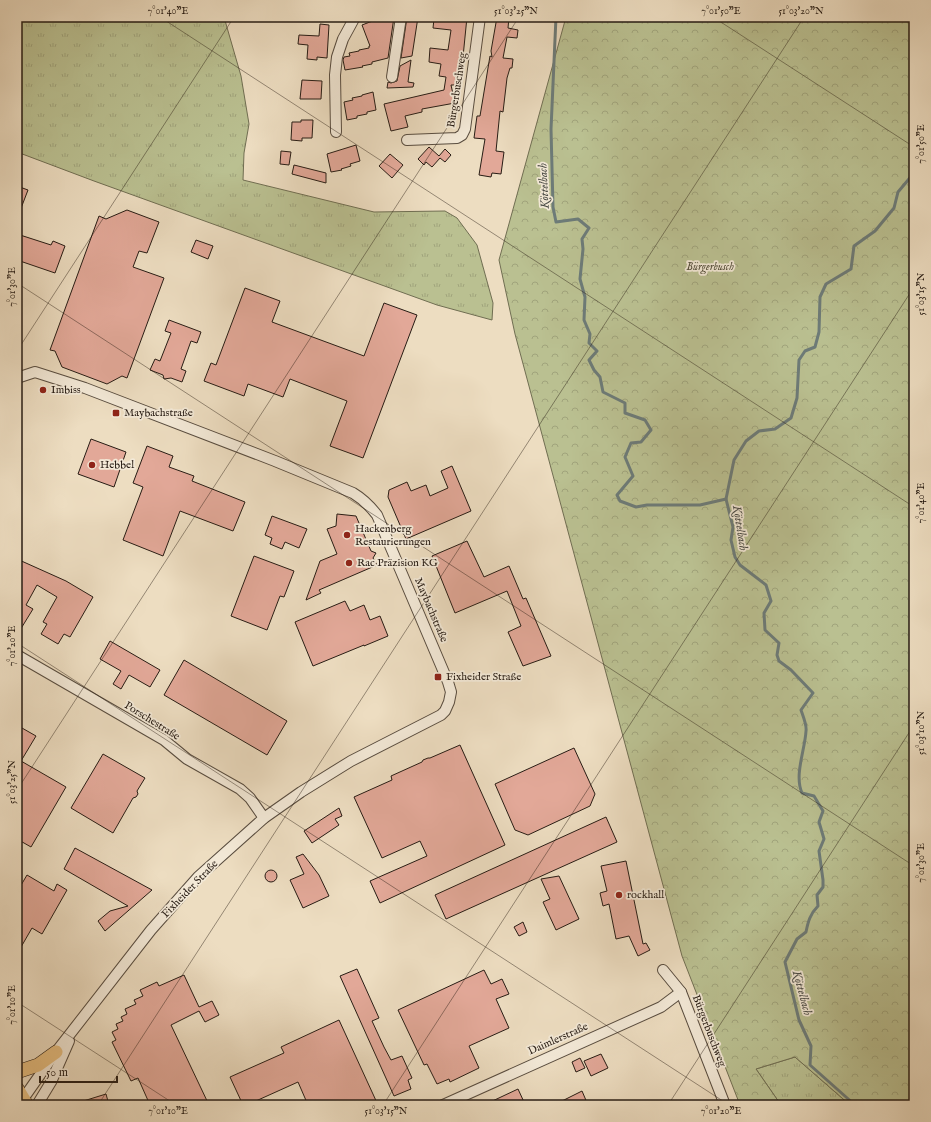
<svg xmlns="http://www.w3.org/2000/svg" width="931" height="1122" font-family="'IM FELL English',serif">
<defs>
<pattern id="grass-tufts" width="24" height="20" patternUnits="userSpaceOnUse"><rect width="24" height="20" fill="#bac091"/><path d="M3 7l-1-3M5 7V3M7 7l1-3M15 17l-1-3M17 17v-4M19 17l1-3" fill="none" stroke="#a0a47c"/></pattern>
<pattern id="forest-crowns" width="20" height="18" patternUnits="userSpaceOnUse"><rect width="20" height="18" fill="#bac091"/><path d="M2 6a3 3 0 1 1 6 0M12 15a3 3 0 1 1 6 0" fill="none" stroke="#a0a47c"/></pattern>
</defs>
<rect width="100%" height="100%" fill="#edddc1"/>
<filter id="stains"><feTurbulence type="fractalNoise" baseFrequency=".005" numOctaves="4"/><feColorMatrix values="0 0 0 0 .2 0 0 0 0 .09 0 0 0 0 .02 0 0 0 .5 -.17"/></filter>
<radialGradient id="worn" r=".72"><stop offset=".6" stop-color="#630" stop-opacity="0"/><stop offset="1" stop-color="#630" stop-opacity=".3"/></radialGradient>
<!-- grass -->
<g fill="url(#grass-tufts)" stroke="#706e52">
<polygon points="17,17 224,17 241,76 249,124 244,153 243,180 374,212 445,211 457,218 477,245 493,303 492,320 437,305 94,181 17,152"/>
<polygon points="795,1057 850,1105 781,1105 756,1069"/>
</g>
<!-- forest -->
<polygon fill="url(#forest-crowns)" stroke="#706e52" points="566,17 914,17 914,1105 850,1105 795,1057 756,1069 781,1105 740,1105 682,956 515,334 499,260"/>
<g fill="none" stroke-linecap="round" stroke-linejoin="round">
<!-- stream -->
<g stroke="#6d7b78" stroke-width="3">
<path d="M556,17L551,129L553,207L556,222L578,219L589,228L582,239L583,249L580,279L585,297L584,320L590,334L589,343L597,351L589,360L594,370L600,377L603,392L625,403V413L645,420L651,430L641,442L631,443L625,457L633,476L617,495L620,501L636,507L647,505H700L726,499L733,527L731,540L735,557L740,565L766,585L771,601L764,613L765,630L779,643L777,655L779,661L791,670L813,693L801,710C803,716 807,725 806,731C805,750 794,775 802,793L814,796L823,811L819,822L824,839L819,851L823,880V887L817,895L818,906C810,914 808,922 806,932L797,939L785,962L799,1020L811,1046L810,1065L855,1105"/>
<polyline points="726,499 734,460 746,441 759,431 775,429 791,418 797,398 799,360 805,351 815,347 819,332 820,297 826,284 851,269 854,246 875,231 894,208 898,192 914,173"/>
</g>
</g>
<!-- building -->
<g fill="#e2a898" stroke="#271c14">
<polygon points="383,17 394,17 388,58 372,62 372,64 362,66 363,67 345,70 343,60 344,57 350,56 349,53 359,51 359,50 369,48 369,46 370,46 362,25"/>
<polygon points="407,17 418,17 412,56 401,58"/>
<polygon points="451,17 467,17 463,57 460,56 456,85 451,85 455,103 422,109 422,112 405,116 408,127 391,131 384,104 444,90 446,77 439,76 441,64 429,62 430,48 448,50 451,30 433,28 434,19 451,21"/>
<polygon points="497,17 509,17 508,28 518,30 517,38 507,37 503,58 513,59 512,68 510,68 507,78 503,112 500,111 496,151 504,152 501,174 492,173 491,177 479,175 485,139 474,138 477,116 480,116 490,56 492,57 491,51"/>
<polygon points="320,24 329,25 327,58 317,57 317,60 307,59 308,45 298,44 299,35 319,36"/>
<polygon points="411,60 408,82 414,83 413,87 387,88 388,82 391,83 397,81 400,66"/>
<polygon points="302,80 322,81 321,99 300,99"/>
<polygon points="373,92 376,110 367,112 367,114 357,116 357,118 347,120 344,102 353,100 352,98 362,96 362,95"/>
<polygon points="301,120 313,120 312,138 302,138 302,141 291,140 292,122 301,122"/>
<polygon points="356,145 360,161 350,164 351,166 341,169 342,170 331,172 327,154"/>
<polygon points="429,147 439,156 445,149 451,155 445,162 440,158 432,167 426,162 424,165 418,159"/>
<polygon points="281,151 291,152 289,165 280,164"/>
<polygon points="390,154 403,165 392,178 379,166"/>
<polygon points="294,165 326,173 326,183 292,174"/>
<polygon points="17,186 28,190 18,216 17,216"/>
<polygon points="127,210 159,222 147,253 139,251 133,267 164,278 127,378 122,376 107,384 62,367 55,351 50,350 99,216 106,219"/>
<polygon points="17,234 51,245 53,241 65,246 55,273 17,260"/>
<polygon points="196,240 213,246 208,259 191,252"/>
<polygon points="245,288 280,301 272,322 364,356 384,303 417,315 363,458 330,446 347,401 290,379 283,397 248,384 244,396 204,381 211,363 216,365"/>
<polygon points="169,320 201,332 197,343 191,341 181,369 186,371 182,382 171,378 164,379 163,375 150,370 155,359 160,361 171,333 165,331"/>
<polygon points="91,439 126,452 114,487 78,474"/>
<polygon points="147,446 173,456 169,467 194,476 192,481 245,502 233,531 180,511 163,556 123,540 143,487 133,483"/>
<polygon points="452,466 471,511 406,539 388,497 389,490 407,482 411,491 426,485 430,496 448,488 441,471"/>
<polygon points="337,514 356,516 371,551 376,553 373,558 377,565 319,590 321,593 306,600 320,561 337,554 327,529 336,526"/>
<polygon points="272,516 307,529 299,548 285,542 282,549 270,544 272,538 265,535"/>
<polygon points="467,541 484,577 509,566 523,599 526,598 551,656 523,666 508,632 521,626 507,591 455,613 432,556"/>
<polygon points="254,556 294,571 284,597 280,596 267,630 231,616"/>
<polygon points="17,559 66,581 93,597 70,637 64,634 58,644 41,634 47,624 43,622 57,597 37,585 26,605 33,609 17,635"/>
<polygon points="345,601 350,611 364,605 370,620 380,616 388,636 364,646 364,645 313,666 295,622"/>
<polygon points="110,641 160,670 150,687 129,675 121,689 113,684 121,671 100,659"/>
<polygon points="184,660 287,721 267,755 164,695"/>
<polygon points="22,728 36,736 21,761 66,787 31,847 17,839 17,737"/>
<polygon points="460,745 505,845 380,903 370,881 427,856 420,841 382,858 354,797 392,780 391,776 422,762 423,760 428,758 430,758"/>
<polygon points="574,748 595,794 590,806 528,835 515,830 495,784"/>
<polygon points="103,754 145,778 137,791 138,794 136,797 133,798 113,833 71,808"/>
<polygon points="339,808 342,816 335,819 339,825 312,843 304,831"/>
<polygon points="606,817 617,842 446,919 435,895"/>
<polygon points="75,848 152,890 105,931 98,921 110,911 128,906 64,869"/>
<polygon points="303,854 319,875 329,896 303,908 290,880 304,874 296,857"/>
<polygon points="626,861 643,944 646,943 650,950 638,956 629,936 616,939 609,904 603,906 600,893 607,891 601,866"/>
<circle cx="271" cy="876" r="6"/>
<polygon points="27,875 54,891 57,884 67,890 42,934 32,928 17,954 17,892"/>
<polygon points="559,876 579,919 556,930 543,902 550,899 541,879"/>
<polygon points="523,922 527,932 519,936 514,927"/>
<polygon points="357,969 379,1018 372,1021 384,1047 391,1060 402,1056 412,1078 408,1080 411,1089 394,1096 340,976"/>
<polygon points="484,970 491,984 502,979 509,994 496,999 509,1028 469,1046 479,1068 450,1082 449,1079 437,1084 427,1064 424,1065 398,1010"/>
<polygon points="184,975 199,1007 212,1001 219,1015 205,1022 199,1011 171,1025 209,1105 150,1105 138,1078 131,1081 112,1042 116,1040 112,1032 118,1029 116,1024 123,1021 121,1017 127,1014 125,1009 136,1004 134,1000 143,996 140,990 157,982 159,986"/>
<polygon points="339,1020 378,1105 308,1105 298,1082 247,1105 243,1105 230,1077 284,1053 281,1047"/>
<polygon points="601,1054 608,1068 591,1076 584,1061"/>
<polygon points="580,1058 585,1068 576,1072 572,1062"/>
<polygon points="518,1089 524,1102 517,1105 484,1105"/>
<polygon points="582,1091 588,1105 554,1105"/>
<polygon points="106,1094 109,1105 77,1105 77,1103"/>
</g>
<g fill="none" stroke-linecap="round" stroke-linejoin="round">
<!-- minor casing -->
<g stroke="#584c3f" stroke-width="12">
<g id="minor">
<polyline points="392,77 401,17"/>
<polyline points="336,132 335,75 337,57 343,39 355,17"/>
<polyline points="407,140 457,138 462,135 465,129 480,17"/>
<path d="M17,378L35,372L85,388L275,461L353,493C363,499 370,506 377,515L448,682L451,692L449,702L445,711L441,715L351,761L301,792L264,818L198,877L151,930L56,1052L23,1099"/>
<polyline points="17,655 164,740 187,759 240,789 250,798 264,818"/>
<polyline points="663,970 681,992 725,1105"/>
<polyline points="37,1105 51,1082 69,1041"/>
<polyline points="443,1105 661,1007 681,992"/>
</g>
</g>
<!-- major casing -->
<g stroke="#271c14" stroke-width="14">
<g id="major">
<polyline points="17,1072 38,1065 56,1052"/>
<polyline points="17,1088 27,1105"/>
</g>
</g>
<!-- minor -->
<use href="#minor" stroke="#f3e9d7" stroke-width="10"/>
<!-- major -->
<use href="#major" stroke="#e6be80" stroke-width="13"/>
</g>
<!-- ticks -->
<path fill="none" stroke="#271c14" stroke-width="1" stroke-opacity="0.45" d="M160,17L914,507M713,17L914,147M17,283L914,866M17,351L234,17M17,643L729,1105M17,790L519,17M17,1002L176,1105M98,1105L804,17M383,1105L914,287M668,1105L914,725"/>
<!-- markers -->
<g fill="#8f2418" stroke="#f3e9d7" stroke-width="1.5">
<circle cx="43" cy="390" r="4"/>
<rect x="112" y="409" width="8" height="8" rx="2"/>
<circle cx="92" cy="465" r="4"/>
<circle cx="347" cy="535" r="4"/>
<circle cx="349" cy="563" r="4"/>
<rect x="434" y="673" width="8" height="8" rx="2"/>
<circle cx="619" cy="895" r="4"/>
</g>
<g text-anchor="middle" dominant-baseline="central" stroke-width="3.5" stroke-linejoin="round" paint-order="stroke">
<!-- street labels -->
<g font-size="11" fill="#271c14" stroke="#f3e9d7">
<text transform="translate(457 90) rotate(-81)">Bürgerbuschweg</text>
<text transform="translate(431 610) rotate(67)">Maybachstraße</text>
<text transform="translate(152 721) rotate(32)">Porschestraße</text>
<text transform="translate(190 889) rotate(-46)">Fixheider Straße</text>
<text transform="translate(709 1031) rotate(69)">Bürgerbuschweg</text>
<text transform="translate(558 1039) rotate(-24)">Daimlerstraße</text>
</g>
<!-- park labels -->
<g font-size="11" font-style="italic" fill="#534d3a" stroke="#f3e9d7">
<text x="710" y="267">Bürgerbusch</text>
</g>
<!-- poi labels -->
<g font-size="11" fill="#271c14" stroke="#f3e9d7" text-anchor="start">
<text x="51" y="390">Imbiss</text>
<text x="124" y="413">Maybachstraße</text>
<text x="100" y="465">Hebbel</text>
<text x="355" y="529">Hackenberg<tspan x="355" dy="13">Restaurierungen</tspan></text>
<text x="357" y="563">Rac Präzision KG</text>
<text x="446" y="677">Fixheider Straße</text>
<text x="627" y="895">rockhall</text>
</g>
<!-- water labels -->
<g font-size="12" font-style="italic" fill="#4a4b46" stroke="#f3e9d7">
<text transform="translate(544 186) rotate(-93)">Köttelbach</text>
<text transform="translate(740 528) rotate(81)">Köttelbach</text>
<text transform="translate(802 993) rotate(75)">Köttelbach</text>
</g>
</g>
<!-- margin -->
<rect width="931" height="1122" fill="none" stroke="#edddc1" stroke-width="44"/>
<!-- scale -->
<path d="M40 1076v6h77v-6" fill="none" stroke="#271c14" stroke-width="2"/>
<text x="46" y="1076" font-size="12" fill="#271c14" stroke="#f3e9d7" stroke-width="3" paint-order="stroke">50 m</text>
<rect x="22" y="22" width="887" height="1078" fill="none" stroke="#271c14" stroke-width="1.5"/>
<g font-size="10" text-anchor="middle" fill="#271c14">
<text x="168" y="14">7°01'40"E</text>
<text x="516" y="14">51°03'25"N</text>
<text x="721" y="14">7°01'50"E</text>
<text x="801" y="14">51°03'20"N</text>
<text transform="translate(920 144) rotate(-90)" y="4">7°01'50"E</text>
<text transform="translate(11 287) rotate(-90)" y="4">7°01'30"E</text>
<text transform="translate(920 294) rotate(-90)" y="4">51°03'15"N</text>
<text transform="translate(920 503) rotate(-90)" y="4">7°01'40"E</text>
<text transform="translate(11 646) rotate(-90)" y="4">7°01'20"E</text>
<text transform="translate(920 733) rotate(-90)" y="4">51°03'10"N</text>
<text transform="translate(11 782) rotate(-90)" y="4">51°03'25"N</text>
<text transform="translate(920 863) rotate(-90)" y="4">7°01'30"E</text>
<text transform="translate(11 1005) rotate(-90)" y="4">7°01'10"E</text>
<text x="168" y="1114">7°01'10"E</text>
<text x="386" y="1114">51°03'15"N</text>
<text x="721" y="1114">7°01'20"E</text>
</g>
<rect width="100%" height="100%" filter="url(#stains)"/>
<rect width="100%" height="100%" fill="url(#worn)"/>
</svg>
